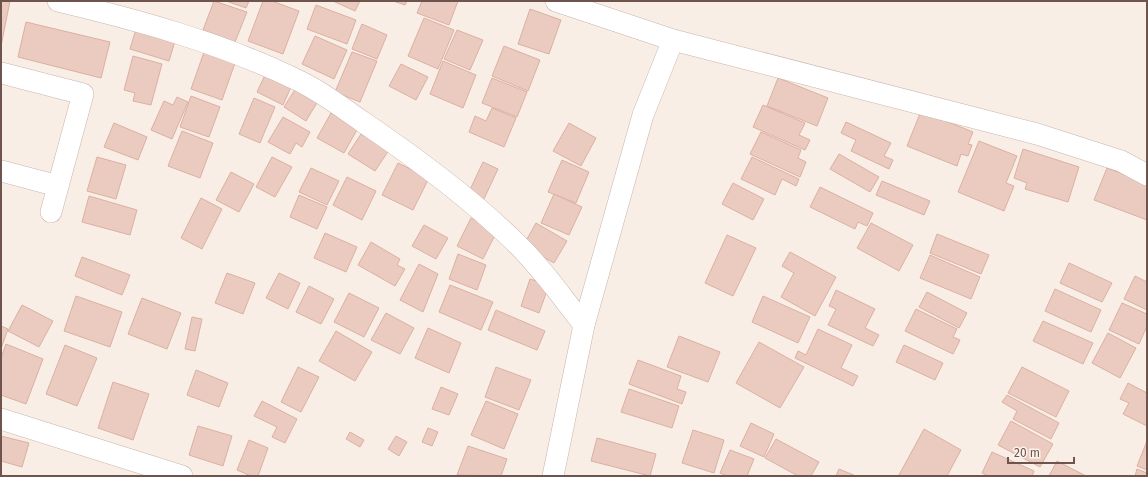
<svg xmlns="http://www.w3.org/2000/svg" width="1148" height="477" font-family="'Fira Sans',sans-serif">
<rect width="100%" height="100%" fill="#f9eee5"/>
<!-- building -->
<g fill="#ebcbc0" stroke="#dbb0a2">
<polygon points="1,1 10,1 1,46"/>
<polygon points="214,1 247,12 235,42 203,30"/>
<polygon points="226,1 249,1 246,8"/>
<polygon points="263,1 272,1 299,11 283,54 248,41"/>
<polygon points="333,1 360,1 355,11"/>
<polygon points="393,1 407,1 405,5"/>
<polygon points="422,1 458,1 449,25 417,13"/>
<polygon points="316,5 356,20 347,44 307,29"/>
<polygon points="530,9 561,20 549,54 518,44"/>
<polygon points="424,18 454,30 438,69 408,56"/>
<polygon points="26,22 110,42 101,78 18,57"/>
<polygon points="362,24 387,35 377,59 352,49"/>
<polygon points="136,29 175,41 169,61 130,49"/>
<polygon points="457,30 483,40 470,70 444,59"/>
<polygon points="315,36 347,50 334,79 302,64"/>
<polygon points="504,46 540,60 528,91 492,76"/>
<polygon points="204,52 235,63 222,100 191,89"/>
<polygon points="352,52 377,61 360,102 335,92"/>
<polygon points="133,56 162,64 151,105 133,101 135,93 124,90"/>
<polygon points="443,61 476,75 463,108 430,94"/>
<polygon points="401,64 428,77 416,100 389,86"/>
<polygon points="265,75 291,87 283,105 257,92"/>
<polygon points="492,78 527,92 517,117 482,103"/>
<polygon points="778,78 828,98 817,126 767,106"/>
<polygon points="296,88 318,101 306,121 284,107"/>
<polygon points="191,96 220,107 209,137 180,127"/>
<polygon points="177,97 188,102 172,139 151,130 164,101 173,105"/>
<polygon points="254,98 275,107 260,143 239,134"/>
<polygon points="763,105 805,123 799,135 810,140 805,150 753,127"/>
<polygon points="492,108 516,118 504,147 469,132 475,116 486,121"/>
<polygon points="921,111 973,132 968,144 972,145 968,156 961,154 957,166 907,146"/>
<polygon points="331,113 358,128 344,153 317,138"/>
<polygon points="283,117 310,132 302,147 296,143 290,154 268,142"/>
<polygon points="846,122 891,143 884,156 893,160 889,169 851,151 856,140 841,133"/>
<polygon points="114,123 147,137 138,160 104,147"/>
<polygon points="569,123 596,138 581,166 553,151"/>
<polygon points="182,131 213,143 200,178 168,166"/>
<polygon points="761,132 801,150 798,158 806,162 800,177 750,154"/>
<polygon points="361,134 389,150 375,171 348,154"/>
<polygon points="979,141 1017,156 1006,183 1014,186 1004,211 958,192"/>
<polygon points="1023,149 1079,167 1068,202 1025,189 1027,183 1014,178"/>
<polygon points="839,154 879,177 870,192 830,169"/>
<polygon points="97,157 126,165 116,199 87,191"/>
<polygon points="272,157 292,167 275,197 256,187"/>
<polygon points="752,157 799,179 796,186 782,179 775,195 741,179"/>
<polygon points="562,160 589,172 576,203 548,192"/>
<polygon points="483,162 498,169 482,203 467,196"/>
<polygon points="398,163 429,178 413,210 382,195"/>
<polygon points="311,168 339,181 327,205 299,192"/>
<polygon points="1107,168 1147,183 1147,220 1094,200"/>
<polygon points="231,172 254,184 239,212 216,200"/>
<polygon points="347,177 376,191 362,220 333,205"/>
<polygon points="882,181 930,201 924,215 876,195"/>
<polygon points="733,183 764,199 753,220 722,204"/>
<polygon points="820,187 873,213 867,226 858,222 855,229 810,207"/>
<polygon points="554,194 582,207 569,235 541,223"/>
<polygon points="299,195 327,207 317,229 290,217"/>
<polygon points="89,196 137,210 130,235 82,222"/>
<polygon points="201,198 222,209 202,249 181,238"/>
<polygon points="471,218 497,231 483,259 457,246"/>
<polygon points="536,223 567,241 554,263 523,246"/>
<polygon points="871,223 913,245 899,271 857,248"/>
<polygon points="424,225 448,238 436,259 412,246"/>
<polygon points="325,233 357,247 346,272 314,258"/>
<polygon points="937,234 989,255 981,274 930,253"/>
<polygon points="727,235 756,248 733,296 705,283"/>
<polygon points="371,242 400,259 397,265 405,269 395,286 358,265"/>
<polygon points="790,252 836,277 815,316 781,297 794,273 782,266"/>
<polygon points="458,254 486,265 477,290 449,279"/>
<polygon points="930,255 980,277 971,299 920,278"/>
<polygon points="82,257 130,275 122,295 75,276"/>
<polygon points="1069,263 1112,283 1102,302 1060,283"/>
<polygon points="419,264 438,274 423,312 400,300"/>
<polygon points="227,273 255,283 243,314 215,303"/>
<polygon points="279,273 300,283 288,309 266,298"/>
<polygon points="1135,276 1147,282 1147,310 1124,299"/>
<polygon points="530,279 549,285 539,313 521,306"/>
<polygon points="450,285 493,302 481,330 439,312"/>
<polygon points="309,286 334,299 321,324 296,312"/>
<polygon points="1055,289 1101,310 1091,332 1045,311"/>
<polygon points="836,290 875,309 865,328 879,335 873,346 828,325 836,309 829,306"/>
<polygon points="927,292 967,313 959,328 919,307"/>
<polygon points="349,293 379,308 364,337 334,322"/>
<polygon points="76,296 122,312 110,347 64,331"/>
<polygon points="763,296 810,317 798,343 752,322"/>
<polygon points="142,298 181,313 167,349 128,334"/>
<polygon points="1122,303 1147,314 1147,326 1139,344 1109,330"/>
<polygon points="22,305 53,321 39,347 8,331"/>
<polygon points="916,309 957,329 953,337 960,340 953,354 905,331"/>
<polygon points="496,310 545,331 537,350 488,330"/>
<polygon points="386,313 414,328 400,354 371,340"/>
<polygon points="192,317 202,319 195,351 185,349"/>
<polygon points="1043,321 1093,343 1083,364 1033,341"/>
<polygon points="1,326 8,329 1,349"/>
<polygon points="428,328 461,343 449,373 415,358"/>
<polygon points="818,329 852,345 841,368 858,376 853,386 795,358 798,351 806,355"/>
<polygon points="336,331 372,352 355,381 319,361"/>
<polygon points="1108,333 1136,348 1120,378 1092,363"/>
<polygon points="679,336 720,352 708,382 667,367"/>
<polygon points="759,342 804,367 780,408 736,383"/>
<polygon points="6,344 43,359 26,404 1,395 1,358"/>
<polygon points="65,345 97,358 77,406 46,394"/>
<polygon points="904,345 943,363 935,380 896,362"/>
<polygon points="638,360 681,376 677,389 686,392 682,404 629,384"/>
<polygon points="298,367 319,377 301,412 281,402"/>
<polygon points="496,367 531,380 519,410 485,397"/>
<polygon points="1022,367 1069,391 1056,417 1008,393"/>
<polygon points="196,370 228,383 219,407 187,395"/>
<polygon points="113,382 149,394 133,440 98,428"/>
<polygon points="1128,383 1147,393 1147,426 1123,414 1129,403 1120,399"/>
<polygon points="441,387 458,394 449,415 432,409"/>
<polygon points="629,389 679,406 672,428 621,412"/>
<polygon points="1007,395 1059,423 1051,439 1013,419 1017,411 1002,402"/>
<polygon points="262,401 297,419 285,443 272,437 277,427 254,416"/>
<polygon points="486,401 518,414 504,449 471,435"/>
<polygon points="1011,421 1053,444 1040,467 998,445"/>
<polygon points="751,423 774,434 764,457 740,446"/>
<polygon points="198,426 232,436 223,466 189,455"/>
<polygon points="428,428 438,432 432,446 422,442"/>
<polygon points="924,429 961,450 947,476 901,476 899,475"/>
<polygon points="693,430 724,440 714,473 682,463"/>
<polygon points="350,432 364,440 360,447 346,439"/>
<polygon points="1,436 29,443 22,467 1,461"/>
<polygon points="396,436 407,442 399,456 388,449"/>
<polygon points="597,438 656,454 650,476 591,461"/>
<polygon points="776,439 819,462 811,476 798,476 765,458"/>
<polygon points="249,440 268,448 258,476 251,476 237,470"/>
<polygon points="1147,441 1147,470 1137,466"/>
<polygon points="468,446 507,459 501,476 457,475"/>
<polygon points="730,450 754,459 747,476 727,476 720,473"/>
<polygon points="992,452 1034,471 1032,476 988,476 982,473"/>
<polygon points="1057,461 1086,476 1049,476"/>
<polygon points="839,469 856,476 836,476"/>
<polygon points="1137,469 1147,473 1147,476 1135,476"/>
</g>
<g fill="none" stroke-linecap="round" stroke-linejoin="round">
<!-- street casing -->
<g stroke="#c8b5ac" stroke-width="22">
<g id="street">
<path d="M58,1C138,20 218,42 293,78C318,89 341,107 363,122C416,158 469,197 515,242C541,267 562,297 584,325"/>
<polyline points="673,40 1037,134 1121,161 1147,175"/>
<polyline points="1,73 83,94 51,212"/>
<polyline points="1,171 58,186"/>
<polyline points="1,419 182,476"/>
<polyline points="553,476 584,325 643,115 673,40 556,1"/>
</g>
</g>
<!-- street -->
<use href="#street" stroke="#fff" stroke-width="21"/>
</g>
<!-- border -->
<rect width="1148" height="477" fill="none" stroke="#6e544d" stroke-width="4"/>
<!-- scale -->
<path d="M1008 457v6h66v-6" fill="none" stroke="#6e544d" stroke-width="2"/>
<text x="1014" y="457" font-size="12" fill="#6e544d" stroke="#fcf3ea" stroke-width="3" paint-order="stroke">20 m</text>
</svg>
